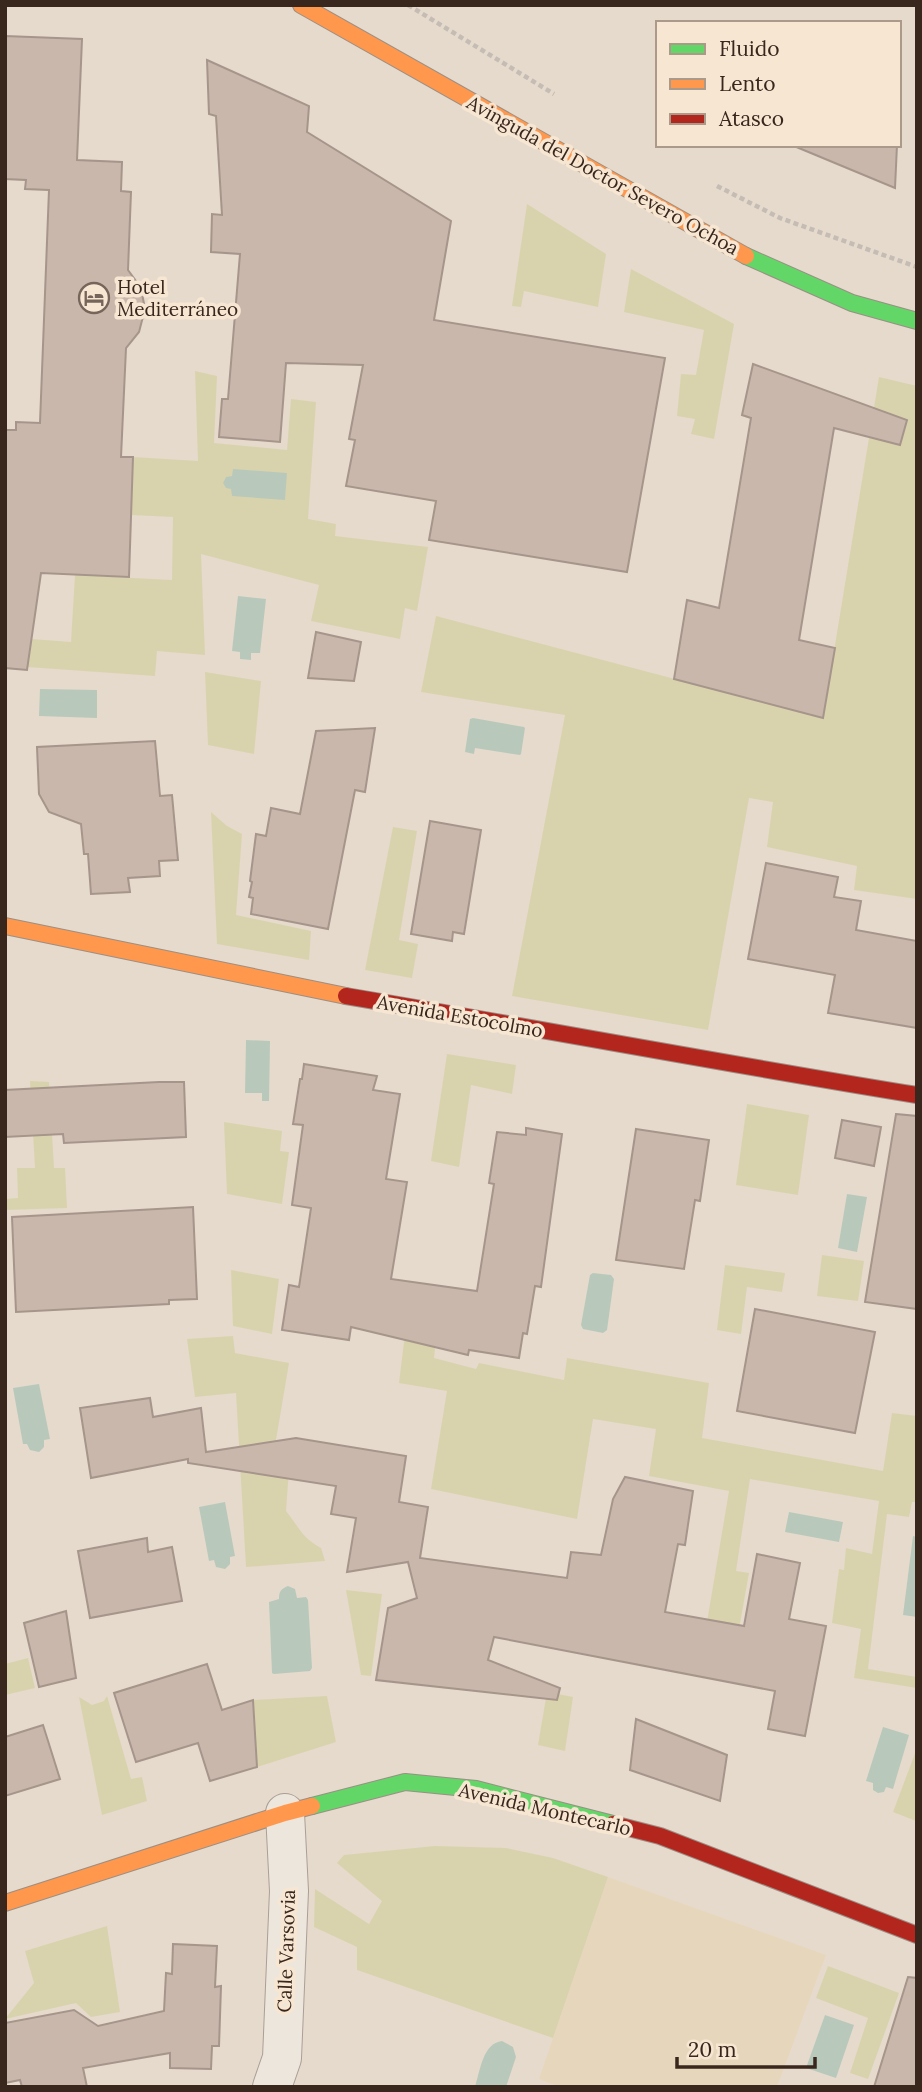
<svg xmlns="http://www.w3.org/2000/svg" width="922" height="2092" font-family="Lora,serif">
<rect width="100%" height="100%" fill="#e6dacc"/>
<!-- farmland -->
<polygon fill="#e6d7bc" points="608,1877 826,1955 777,2087 559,2087 539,2079"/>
<!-- green -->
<g fill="#d9d3ad">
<polygon points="527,204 606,254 598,307 524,291 521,307 512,306"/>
<polygon points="631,269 734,324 714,439 691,434 695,419 677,416 681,374 696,375 704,330 624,312"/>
<polygon points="195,371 217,376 214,443 287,450 291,399 316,402 308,519 336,524 335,536 428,547 417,611 405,608 400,639 311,621 319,585 201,554 205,655 157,651 155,676 27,667 32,639 71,642 75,575 172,580 173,517 131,515 133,457 198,461"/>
<polygon points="879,377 917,386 917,700 915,711 917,712 917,899 854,890 857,866 767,847 773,802 749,798 708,1030 512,996 565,715 421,692 436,616 823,718"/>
<polygon points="205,672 261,681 254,754 208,745"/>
<polygon points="211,812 227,826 242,834 236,915 311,931 309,960 217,944"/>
<polygon points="393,827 417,831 399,940 418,944 412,978 365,970"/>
<polygon points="447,1054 516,1065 512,1094 471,1085 459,1167 431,1161"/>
<polygon points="30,1081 49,1082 54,1168 65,1168 67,1208 5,1210 5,1199 18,1198 17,1168 35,1168"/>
<polygon points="747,1104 809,1115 798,1195 736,1185"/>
<polygon points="224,1122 282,1131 280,1151 289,1152 282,1204 227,1194"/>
<polygon points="822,1255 864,1261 858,1301 817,1296"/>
<polygon points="725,1265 785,1273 782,1292 747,1287 741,1334 717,1330"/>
<polygon points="231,1270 279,1279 272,1334 233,1326"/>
<polygon points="405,1334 436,1339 434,1358 476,1369 479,1363 564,1380 567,1358 709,1383 702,1438 883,1471 892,1413 917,1416 917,1502 912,1502 909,1517 887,1514 868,1669 917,1677 917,1688 854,1678 861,1629 832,1623 839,1569 844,1570 846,1548 872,1554 879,1501 750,1479 736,1571 749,1573 737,1640 705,1634 729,1491 649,1476 656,1429 593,1419 577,1519 431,1489 447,1391 399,1383"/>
<path d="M233,1336L235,1353L289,1363L276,1440L291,1441L286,1511C299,1527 302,1538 321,1548L325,1561L246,1567L236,1393L195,1397L187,1339Z"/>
<polygon points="346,1590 382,1594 371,1676 361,1675"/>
<polygon points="28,1658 35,1688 5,1695 5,1664"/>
<polygon points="547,1692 573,1697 565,1751 538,1745"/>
<polygon points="107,1696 131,1779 142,1777 147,1801 102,1815 79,1697 92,1705 104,1701"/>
<polygon points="327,1696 336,1742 257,1767 253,1700"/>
<polygon points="917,1748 917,1818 916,1821 893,1812"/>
<polygon points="435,1846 506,1848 553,1858 608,1877 553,2038 357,1970 357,1947 314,1927 315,1889 369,1924 382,1901 337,1863 344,1855"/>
<polygon points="107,1926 120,2012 91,2017 76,2003 5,2019 34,1983 25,1951"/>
<polygon points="828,1966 899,1993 868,2079 850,2073 868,2018 816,1998"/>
</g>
<!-- water -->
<g fill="#b8c9bc">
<polygon points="233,469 287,473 285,500 232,496 231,489 226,488 223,483 226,477 232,476"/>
<polygon points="238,596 266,599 260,653 251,653 251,660 240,659 240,652 232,651"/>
<polygon points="40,689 97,690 97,718 39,716"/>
<polygon points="473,718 524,727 525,728 521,754 520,755 475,748 474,754 465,752 470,719"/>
<polygon points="246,1040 270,1041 269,1101 262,1101 262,1093 245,1093"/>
<polygon points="847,1194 867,1197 857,1252 838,1248"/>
<polygon points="593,1273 611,1275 614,1279 607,1330 603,1333 583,1329 581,1325 590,1275"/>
<polygon points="39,1384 50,1439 44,1440 44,1447 39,1452 30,1450 27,1444 23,1444 13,1388"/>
<polygon points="225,1502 235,1556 230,1557 230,1564 225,1569 216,1567 214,1560 209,1561 199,1507"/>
<polygon points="789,1512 843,1522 839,1542 785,1532"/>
<polygon points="913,1536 917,1537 917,1617 903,1615"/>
<path d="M288,1586L295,1589L297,1598L306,1597L308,1600L312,1668L310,1671L274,1674L272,1673L269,1602L279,1599C279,1591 281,1589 288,1586Z"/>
<polygon points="883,1727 909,1735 893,1789 886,1787 884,1792 878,1793 873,1790 873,1783 866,1781"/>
<polygon points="825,2015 854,2025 836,2078 806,2068"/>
<path d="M502,2041L513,2047L516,2057L506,2087H475C480,2071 483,2043 502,2041Z"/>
</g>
<!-- building -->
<g fill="#c9b7ac" stroke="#a6958b" stroke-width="2">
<polygon points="5,36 82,39 77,160 122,162 121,191 131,192 128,270 141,288 145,309 139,332 126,348 121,457 133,457 129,577 41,573 27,670 5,668 5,430 16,430 16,422 40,423 49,190 25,189 26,180 5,179"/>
<polygon points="207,60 309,106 307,132 451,221 434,320 665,358 627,572 429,540 436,501 346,486 355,440 349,439 363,365 286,363 280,442 219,437 222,399 228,399 240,254 211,252 212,214 222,215 216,116 209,114"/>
<polygon points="794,145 897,145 895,188 794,146"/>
<polygon points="753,364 907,420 900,445 834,428 799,640 835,648 823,718 674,679 687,600 719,608 751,418 742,415"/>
<polygon points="316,632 361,642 354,681 308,678"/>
<polygon points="375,728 365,792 355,790 328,929 251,914 253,898 249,897 252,882 250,881 256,834 266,836 271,808 300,814 316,731"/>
<polygon points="155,741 160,796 172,795 178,860 159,861 160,876 128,878 130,892 91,894 88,854 84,854 81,824 49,812 39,794 37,747"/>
<polygon points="430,821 481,830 464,934 453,932 452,941 411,934"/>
<polygon points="766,863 838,877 834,897 861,901 856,930 917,941 917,1028 828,1013 835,975 748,959"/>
<polygon points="304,1064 377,1076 373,1090 400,1094 386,1179 407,1182 391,1279 477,1291 494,1184 489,1183 497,1132 526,1135 526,1128 562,1134 541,1287 535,1286 527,1334 523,1333 519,1358 469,1350 468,1355 351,1327 349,1340 282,1330 289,1285 299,1287 311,1208 292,1205 303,1125 293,1124 300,1079 302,1079"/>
<polygon points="159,1082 184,1082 186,1137 64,1143 63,1134 5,1137 5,1090"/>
<polygon points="896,1114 917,1116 917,1309 865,1302"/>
<polygon points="842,1120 881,1127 874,1166 835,1158"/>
<polygon points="636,1129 709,1140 700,1201 695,1200 684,1269 616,1260"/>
<polygon points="193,1207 197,1299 169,1300 169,1304 16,1312 12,1217"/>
<polygon points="755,1309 875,1332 855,1433 737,1411"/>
<polygon points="150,1398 153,1417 201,1408 206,1452 296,1438 406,1456 399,1502 428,1507 420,1558 567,1578 571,1552 601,1555 613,1499 625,1477 693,1491 685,1545 678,1544 665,1612 744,1626 757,1554 800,1563 789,1619 826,1626 805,1736 768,1729 775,1691 494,1637 488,1660 560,1688 557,1700 376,1680 388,1608 417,1598 408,1562 347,1572 356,1518 331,1514 336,1486 188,1463 188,1459 91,1478 80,1408"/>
<polygon points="147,1538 148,1552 172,1547 182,1601 90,1618 78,1551"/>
<polygon points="66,1611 76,1678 39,1687 24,1623"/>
<polygon points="207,1664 222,1710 253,1700 257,1767 210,1781 198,1743 136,1762 114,1693"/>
<polygon points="636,1719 727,1755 720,1801 630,1770"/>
<polygon points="43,1725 60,1779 5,1796 5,1737"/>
<polygon points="173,1944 217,1946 215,1987 221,1986 219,2046 212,2046 211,2069 170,2068 170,2053 83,2068 87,2087 22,2087 20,2080 5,2083 5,2023 74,2010 98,2026 164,2011 166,1973 172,1974"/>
<polygon points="908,1977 917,1978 917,2087 874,2087"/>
</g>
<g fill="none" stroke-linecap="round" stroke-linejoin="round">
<!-- street casing -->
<g stroke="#ab9f95" stroke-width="40">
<polyline id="street" points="272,2087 282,2058 289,1891 285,1813"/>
</g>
<!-- fast casing -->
<g stroke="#9a8f85" stroke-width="18">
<g id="fast">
<polyline points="746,256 852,303 917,321"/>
<polyline points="312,1806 405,1782 476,1789 613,1824"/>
</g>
</g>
<!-- slow casing -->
<g stroke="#9a8f85" stroke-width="18">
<g id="slow">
<polyline points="301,5 746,256"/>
<polyline points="5,926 346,996"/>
<polyline points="5,1903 285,1813 312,1806"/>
</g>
</g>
<!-- jam casing -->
<g stroke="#9a8f85" stroke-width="18">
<g id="jam">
<path d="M346,996C536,1028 726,1064 917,1095"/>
<polyline points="613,1824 660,1836 917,1935"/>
</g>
</g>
<!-- path -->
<g stroke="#c5bcb4" stroke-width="4.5" stroke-dasharray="5 3.5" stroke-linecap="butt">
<polyline points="408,5 554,94"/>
<polyline points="717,186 780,218 917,267"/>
</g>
<!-- street -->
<use href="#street" stroke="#ede6dd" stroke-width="38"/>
<!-- fast -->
<use href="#fast" stroke="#63d668" stroke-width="16"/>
<!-- slow -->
<use href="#slow" stroke="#ff974d" stroke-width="16"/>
<!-- jam -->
<use href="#jam" stroke="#b3261e" stroke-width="16"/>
</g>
<!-- icons -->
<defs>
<g id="hotel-ring" transform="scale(1.575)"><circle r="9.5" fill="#f7e6d1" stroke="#76655a" stroke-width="1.5"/><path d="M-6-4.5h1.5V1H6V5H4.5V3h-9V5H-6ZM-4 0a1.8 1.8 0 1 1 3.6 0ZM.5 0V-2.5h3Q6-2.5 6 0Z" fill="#76655a"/></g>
</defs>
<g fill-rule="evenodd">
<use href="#hotel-ring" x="94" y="298"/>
</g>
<g text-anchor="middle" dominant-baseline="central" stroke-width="7" stroke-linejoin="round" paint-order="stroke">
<!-- street labels -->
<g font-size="19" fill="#39261d" stroke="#f7e6d1">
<text transform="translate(603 175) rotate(29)">Avinguda del Doctor Severo Ochoa</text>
<text transform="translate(460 1016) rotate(10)">Avenida Estocolmo</text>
<text transform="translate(545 1809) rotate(13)">Avenida Montecarlo</text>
<text transform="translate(286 1951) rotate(-88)">Calle Varsovia</text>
</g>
<!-- poi labels -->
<g font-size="19" fill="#39261d" stroke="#f7e6d1" text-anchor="start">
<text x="117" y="287">Hotel<tspan x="117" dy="22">Mediterráneo</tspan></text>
</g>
</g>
<!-- border -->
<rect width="922" height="2092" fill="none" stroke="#39261d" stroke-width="14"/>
<!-- legend -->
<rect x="656" y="21" width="245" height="126" fill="#f7e6d1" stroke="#ab9989" stroke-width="2"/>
<rect x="670" y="44" width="35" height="10" fill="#63d668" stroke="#ab9989" stroke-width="2"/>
<text x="719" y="56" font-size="21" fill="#39261d">Fluido</text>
<rect x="670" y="79" width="35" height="10" fill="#ff974d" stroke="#ab9989" stroke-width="2"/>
<text x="719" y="91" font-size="21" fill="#39261d">Lento</text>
<rect x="670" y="114" width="35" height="10" fill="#b3261e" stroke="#ab9989" stroke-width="2"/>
<text x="719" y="126" font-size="21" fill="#39261d">Atasco</text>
<!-- scale -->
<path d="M677 2057v10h138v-10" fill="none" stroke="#39261d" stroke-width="3.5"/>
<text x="688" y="2057" font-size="21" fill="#39261d" stroke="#f7e6d1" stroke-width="5" paint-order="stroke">20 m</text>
</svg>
